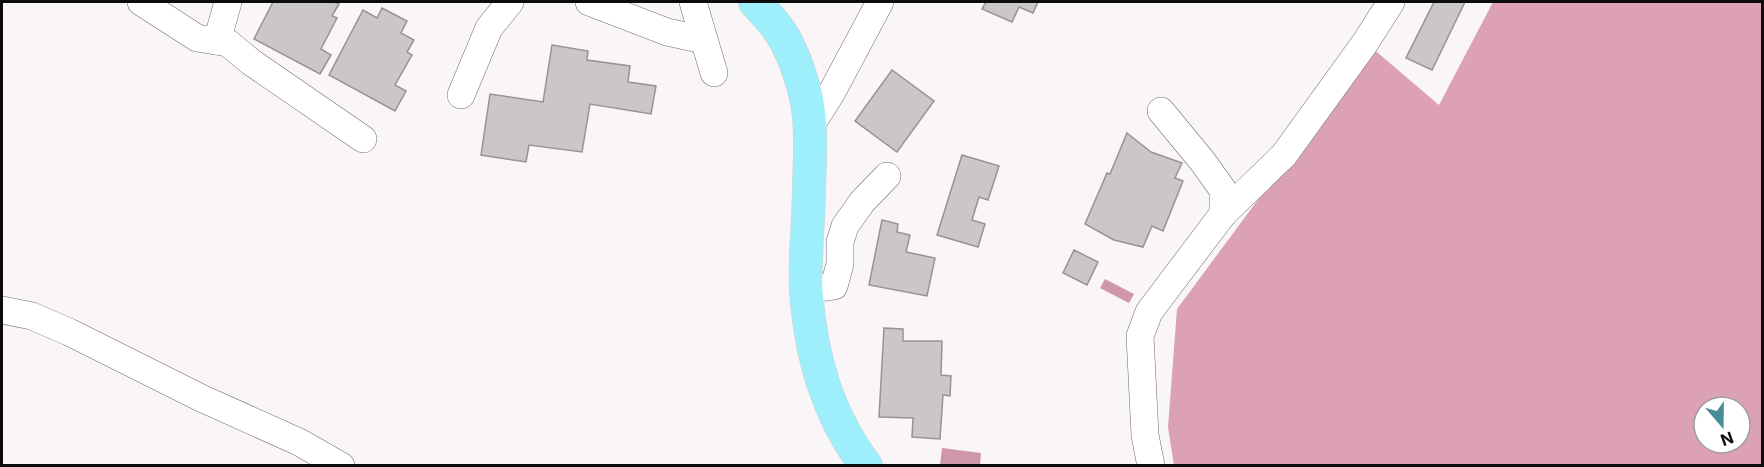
<svg xmlns="http://www.w3.org/2000/svg" width="1764" height="467" font-family="Inter,sans-serif">
<rect width="100%" height="100%" fill="#faf5f7"/>
<!-- forest -->
<path fill="#dca1b7" fill-rule="evenodd" d="M1493,2H1762V465L1174,466L1168,427L1177,309L1371,47L1439,105ZM1704,407H1740V443H1704Z"/>
<!-- water -->
<g fill="#d096ac">
<polygon points="1105,279 1134,294 1129,303 1100,288"/>
<polygon points="942,448 981,453 980,465 940,465"/>
</g>
<!-- building -->
<g fill="#cbc7c8" stroke="#979395" stroke-width="1.5">
<polygon points="273,2 334,2 339,4 332,16 337,18 321,49 331,55 320,74 254,39"/>
<polygon points="986,2 1038,2 1033,13 1019,7 1012,22 982,9"/>
<polygon points="1434,2 1465,2 1432,70 1406,58"/>
<polygon points="382,8 407,21 401,33 414,40 407,52 412,55 395,85 406,91 395,111 329,75 363,10 377,18"/>
<polygon points="552,45 588,51 587,60 630,66 628,82 656,86 651,114 590,104 582,152 529,145 526,162 481,155 490,94 543,102"/>
<polygon points="892,70 934,101 897,152 855,121"/>
<polygon points="1127,133 1151,152 1182,163 1175,178 1183,181 1163,231 1152,226 1143,247 1114,240 1085,224 1107,173 1110,174"/>
<polygon points="962,155 999,166 988,200 979,197 972,220 985,224 978,247 937,235"/>
<polygon points="882,220 898,224 897,232 910,235 906,252 935,258 927,296 869,285"/>
<polygon points="1074,250 1098,262 1087,285 1063,273"/>
<polygon points="884,328 903,329 903,341 942,341 941,375 951,376 950,396 943,395 940,439 912,437 913,418 879,417"/>
</g>
<g fill="none" stroke-linecap="round" stroke-linejoin="round">
<!-- minor casing -->
<g stroke="#706d6e" stroke-width="28">
<g id="minor">
<polyline points="141,2 197,38 228,43 251,62 363,139"/>
<polyline points="589,2 667,32 704,40"/>
<polyline points="693,2 714,73"/>
<polyline points="217,41 228,2"/>
<polyline points="461,95 489,28 510,2"/>
<polyline points="1161,111 1203,162 1223,190 1223,214"/>
<polyline points="810,127 832,92 880,2"/>
<polyline points="806,290 834,286 840,264 840,242 845,226 862,202 887,176"/>
<polyline points="2,310 32,316 69,332 201,398 299,442 341,466"/>
<polyline points="1151,466 1145,435 1140,336 1149,312 1223,214 1284,155 1365,43 1391,2"/>
</g>
</g>
<!-- major casing -->
<g stroke="#d3d3d3" stroke-width="34">
<path id="major" d="M755,2C764,12 774,22 781,33C793,52 801,76 806,97C812,126 810,158 809,187C809,221 804,259 806,292C811,356 827,414 866,466"/>
</g>
<!-- minor -->
<use href="#minor" stroke="#fff" stroke-width="27"/>
<!-- major -->
<use href="#major" stroke="#9eeefb" stroke-width="33"/>
</g>
<!-- border -->
<rect width="1764" height="467" fill="none" stroke="#0d0c0c" stroke-width="6"/>
<!-- north arrow -->
<g transform="translate(1722 425) rotate(160)"><circle r="28" fill="#ffffff" stroke="#9e9e9e" stroke-width="1.5"/>
<path d="M0-4.5L10 22L0 15L-10 22Z" fill="#478c98"/>
<text y="-9" font-size="16" font-weight="bold" text-anchor="middle" fill="#0d0c0c">N</text>
</g>
</svg>
